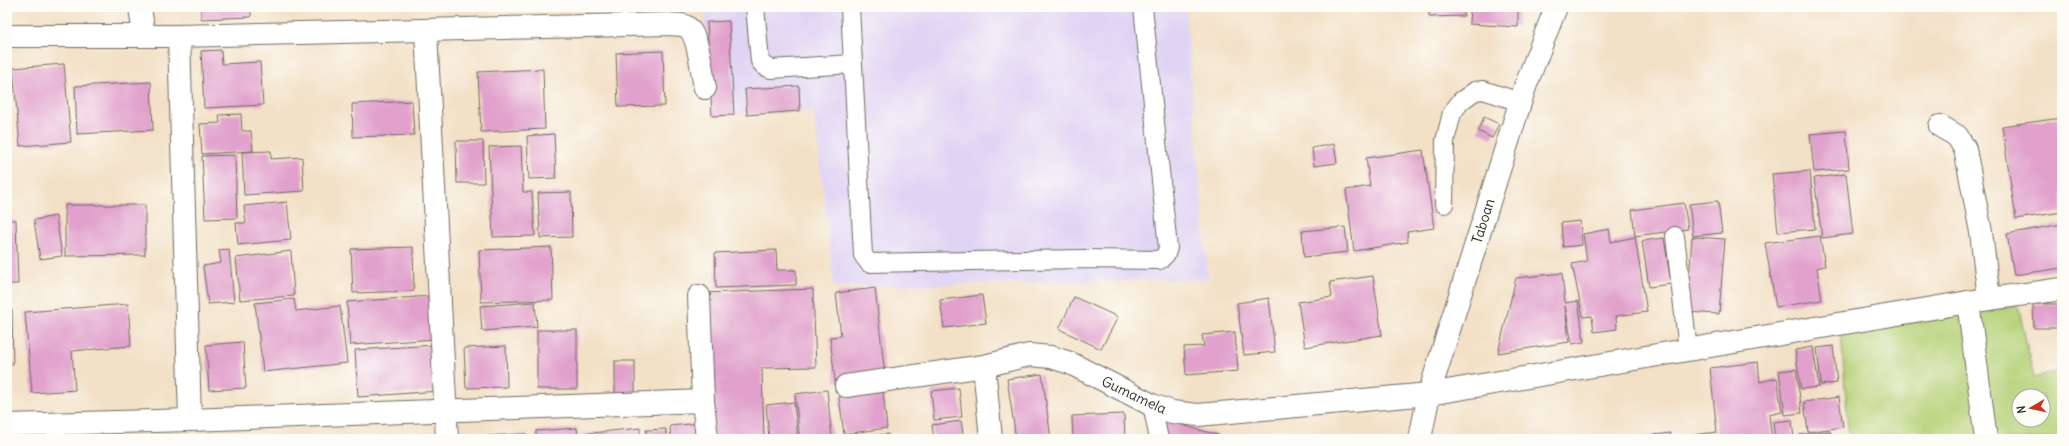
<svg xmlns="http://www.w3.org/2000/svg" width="2069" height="446" font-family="Delius,sans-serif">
<rect width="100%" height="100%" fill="#fdfcf7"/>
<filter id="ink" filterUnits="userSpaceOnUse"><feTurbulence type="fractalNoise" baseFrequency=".025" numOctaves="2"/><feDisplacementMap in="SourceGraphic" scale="8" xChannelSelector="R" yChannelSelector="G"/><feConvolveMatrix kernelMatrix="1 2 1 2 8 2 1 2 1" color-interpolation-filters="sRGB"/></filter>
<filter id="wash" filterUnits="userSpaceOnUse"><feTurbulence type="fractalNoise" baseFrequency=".012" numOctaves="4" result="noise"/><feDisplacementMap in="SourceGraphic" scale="16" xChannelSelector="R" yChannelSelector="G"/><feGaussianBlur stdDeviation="0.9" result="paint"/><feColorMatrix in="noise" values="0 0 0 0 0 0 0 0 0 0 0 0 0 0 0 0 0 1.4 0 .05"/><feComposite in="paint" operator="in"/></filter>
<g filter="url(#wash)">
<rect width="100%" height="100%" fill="#f3e1c7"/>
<!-- built -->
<polygon fill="#e0d4f4" points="713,7 1185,7 1208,279 834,287 814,110 712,116 704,17"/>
<!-- green -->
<path fill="#b6d278" stroke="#707e52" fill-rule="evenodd" d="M2018,305L2034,378L2062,370V439H1849L1841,333ZM2019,396H2043V420H2019Z"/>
<g id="blocks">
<!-- building -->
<g fill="#e1a1cc">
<polygon points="7,7 9,7 10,27 7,27"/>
<polygon points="201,7 251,7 251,17 201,19"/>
<polygon points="1429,7 1464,7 1464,16 1429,17"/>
<polygon points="1470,7 1518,7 1518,27 1469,24"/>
<polygon points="729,21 734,115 712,116 707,22"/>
<polygon points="221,50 222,64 260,62 263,105 204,108 201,51"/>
<polygon points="663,51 665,106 618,107 616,53"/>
<polygon points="64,64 71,142 20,146 13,68"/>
<polygon points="543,69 545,129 481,132 478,72"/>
<polygon points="151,82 153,130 77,134 75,86"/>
<polygon points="799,86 800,111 747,115 745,89"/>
<polygon points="412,101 414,135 353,137 352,104"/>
<polygon points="241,114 242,131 251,131 253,151 202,154 200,124 220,123 219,115"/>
<polygon points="1484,117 1499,124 1492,138 1478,131"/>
<polygon points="2062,118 2062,212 2016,219 2002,126"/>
<polygon points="1846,131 1849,169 1814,172 1810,134"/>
<polygon points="554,134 556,178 529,179 527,136"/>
<polygon points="456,141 483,141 484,183 457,183"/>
<polygon points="1334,144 1337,163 1314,166 1312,148"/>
<polygon points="521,146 523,192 532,192 535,236 493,237 489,147"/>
<polygon points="1423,150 1434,228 1407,232 1408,242 1354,251 1346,190 1370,186 1366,158"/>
<polygon points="271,151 271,159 302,157 304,191 244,195 242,152"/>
<polygon points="235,155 237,218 205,219 202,156"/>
<polygon points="1810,171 1815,229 1778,232 1772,174"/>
<polygon points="1846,174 1853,234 1822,238 1814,178"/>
<polygon points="571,192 572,237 540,238 538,193"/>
<polygon points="1718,201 1722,233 1693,236 1689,204"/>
<polygon points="287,202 291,240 238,245 236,223 246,223 244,206"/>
<polygon points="1684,203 1688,229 1635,236 1632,210"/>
<polygon points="65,205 145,205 145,255 65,256"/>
<polygon points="56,216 62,256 40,259 34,220"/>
<polygon points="7,220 16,220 18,284 7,284"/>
<polygon points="1580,221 1582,245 1563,247 1561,223"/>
<polygon points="2062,224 2062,268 2014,275 2007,234"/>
<polygon points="1345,227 1348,252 1304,257 1302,231"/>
<polygon points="1609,229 1611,242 1635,237 1647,312 1616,316 1617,329 1594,332 1592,316 1583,317 1572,264 1587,261 1583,234"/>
<polygon points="1820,236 1825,266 1817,268 1822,300 1776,307 1765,243"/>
<polygon points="1692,237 1725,239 1719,314 1687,312"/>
<polygon points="1664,238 1671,284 1649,287 1642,241"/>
<polygon points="413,247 414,291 353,293 351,249"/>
<polygon points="551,247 553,300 481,302 479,250"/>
<polygon points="229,249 234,302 208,304 203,266 221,263 219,250"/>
<polygon points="776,250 777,270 796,270 796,285 716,288 715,253"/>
<polygon points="291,251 294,296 240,300 236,258"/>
<polygon points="1562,273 1565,303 1578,301 1584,342 1572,344 1565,306 1569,342 1498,353 1516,278"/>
<polygon points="1373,276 1382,335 1305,347 1298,302 1332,297 1330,282"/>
<polygon points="875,288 885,375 835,381 830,337 841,336 836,293"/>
<polygon points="813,289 816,367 762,368 764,439 709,439 704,293"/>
<polygon points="982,295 986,323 944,328 940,300"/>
<polygon points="431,296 435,339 350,345 347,302"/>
<polygon points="1074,297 1118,317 1101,349 1059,329"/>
<polygon points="1269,298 1275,352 1244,355 1237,303"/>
<polygon points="294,299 296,311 340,306 347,363 263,372 255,303"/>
<polygon points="535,302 537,327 482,331 480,306"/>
<polygon points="128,304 131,346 72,351 75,390 32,393 25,312"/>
<polygon points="2033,304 2062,304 2062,328 2034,328"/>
<polygon points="12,310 13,364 7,364 7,311"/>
<rect x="537" y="330" width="40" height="59"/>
<polygon points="1235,332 1238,371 1186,375 1184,347 1204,346 1202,335"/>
<polygon points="243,342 246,388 209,390 206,345"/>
<polygon points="435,345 438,391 358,397 355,350"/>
<polygon points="506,346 507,387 466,388 464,348"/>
<polygon points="1833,346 1837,383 1821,385 1817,348"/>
<polygon points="1813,347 1819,387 1801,389 1795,350"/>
<rect x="615" y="361" width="20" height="38"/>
<polygon points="1758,362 1760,382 1777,378 1782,412 1769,415 1772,439 1676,439 1676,437 1717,432 1710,368"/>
<polygon points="1796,369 1802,413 1785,415 1779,371"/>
<polygon points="1042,374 1051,439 1016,439 1007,379"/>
<polygon points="959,388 962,417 934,420 931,391"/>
<polygon points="827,390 832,439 800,439 795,394"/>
<polygon points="883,392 887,428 844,434 839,397"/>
<polygon points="1839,397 1843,427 1808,432 1804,402"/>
<polygon points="794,402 798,439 769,439 766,405"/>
<polygon points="1124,414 1125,439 1073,439 1072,416"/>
<polygon points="1160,419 1218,435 1218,439 1163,439"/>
<polygon points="1792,420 1794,439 1775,439 1773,422"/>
<polygon points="961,421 964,439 934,439 932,425"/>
<polygon points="700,423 701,439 671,439 670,426"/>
<polygon points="577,428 578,439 536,439 536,431"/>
<polygon points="640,428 640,439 601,439 600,434 600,439 582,439 582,434"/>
<polygon points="666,429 666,439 647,439 646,430"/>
<polygon points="1830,431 1831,439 1800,439 1799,435"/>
<polygon points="1670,433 1671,439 1640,439 1640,437"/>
<polygon points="527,434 527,439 483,439 483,436"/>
<polygon points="888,434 889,439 854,439 854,438"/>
<polygon points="406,436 406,439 377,439 377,437"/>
</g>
</g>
</g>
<g filter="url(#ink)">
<use href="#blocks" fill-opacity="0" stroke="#716b62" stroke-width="1"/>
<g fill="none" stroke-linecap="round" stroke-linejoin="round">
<!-- lane casing -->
<g stroke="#716b62" stroke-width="20">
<g id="lane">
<polyline points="755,7 760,61 764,66 771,69 853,64"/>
<polyline points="850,7 863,255 869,263 1082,259 1160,260 1166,254 1168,248 1143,7"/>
<polyline points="1444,204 1445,141 1452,113 1461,101 1475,91 1483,90 1520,102"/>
<polyline points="1675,236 1688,350"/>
<polyline points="1152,405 1159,439"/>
</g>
</g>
<!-- street casing -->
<g stroke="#716b62" stroke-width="24">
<g id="street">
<polyline points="140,7 144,36"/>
<polyline points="426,31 447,439"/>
<path d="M7,36H179L669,24C674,25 681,24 685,26C699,32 702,75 705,88"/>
<polyline points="179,36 190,420"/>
<polyline points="1940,126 1957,136 1965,149 1981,232 1989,299"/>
<polyline points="699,296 703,401 707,439"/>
<polyline points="1968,302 1986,439"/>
<polyline points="984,366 991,439"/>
<polyline points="846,386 984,366 1029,355 1051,357 1070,363 1152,405 1172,412 1198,415 1429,394 1968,302 2062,289"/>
<polyline points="7,425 190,420 703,401"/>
<polyline points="1420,439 1429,394 1525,87 1556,7"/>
</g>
</g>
<!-- lane -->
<use href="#lane" stroke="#fff" stroke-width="18"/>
<!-- street -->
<use href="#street" stroke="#fff" stroke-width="22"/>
</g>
</g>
<g text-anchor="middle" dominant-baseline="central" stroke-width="3.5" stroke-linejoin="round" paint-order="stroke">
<!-- street labels -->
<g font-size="14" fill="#2b2b2b" stroke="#fdfcf7">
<text transform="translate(1483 221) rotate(-73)">Taboan</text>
<text transform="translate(1134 395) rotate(25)">Gumamela</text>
</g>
</g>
<!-- margin -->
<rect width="2069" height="446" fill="none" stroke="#fdfcf7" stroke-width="24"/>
<!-- north arrow -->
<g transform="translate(2031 408) rotate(261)"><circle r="19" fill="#fdfcf7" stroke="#a9a8a5"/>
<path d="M0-3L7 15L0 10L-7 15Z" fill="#c8321e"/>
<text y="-6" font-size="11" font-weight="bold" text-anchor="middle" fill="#2b2b2b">N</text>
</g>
</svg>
